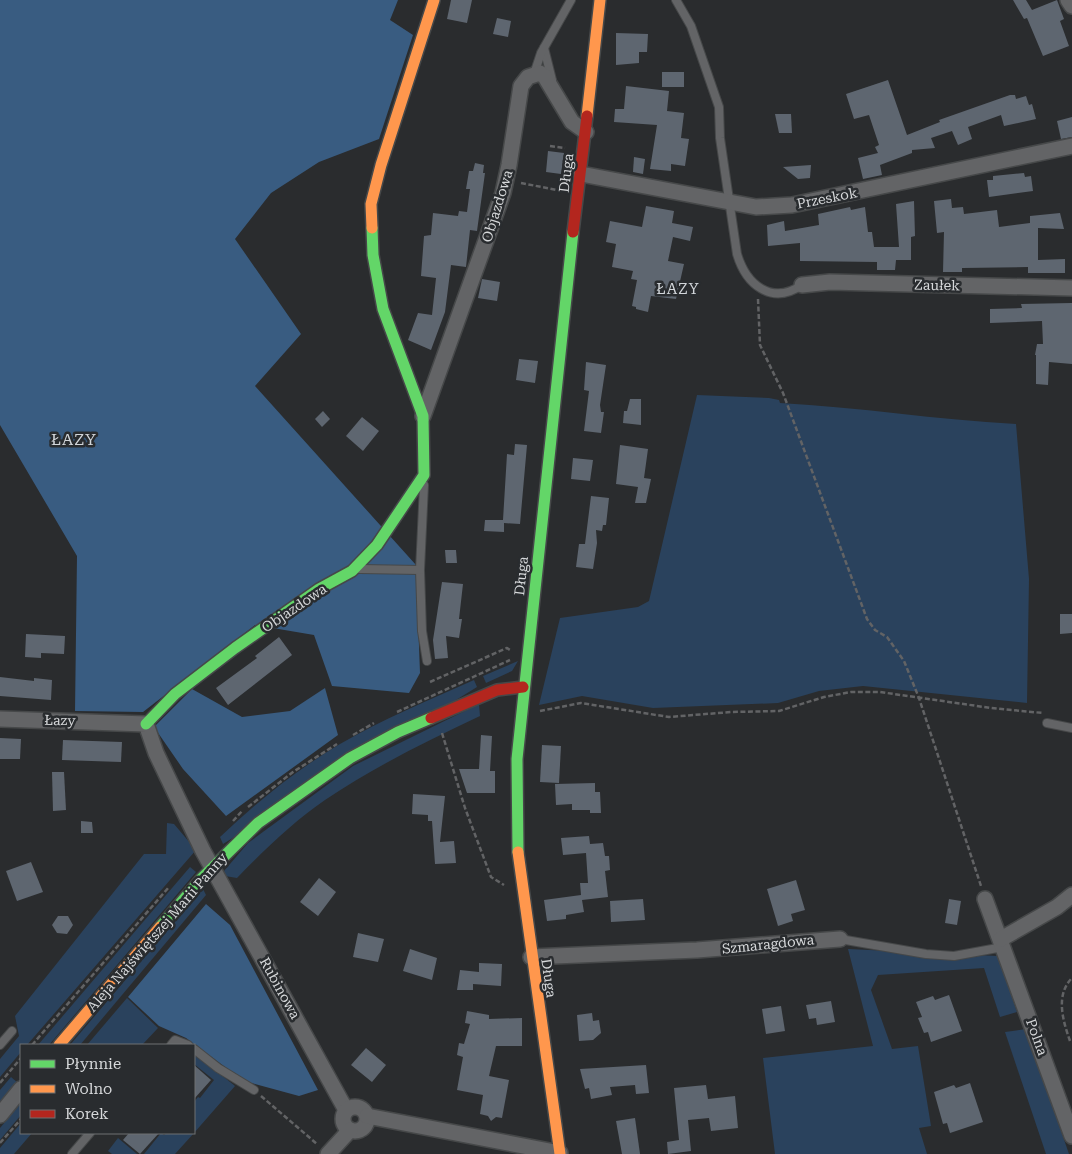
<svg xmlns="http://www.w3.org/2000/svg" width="1072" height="1154" font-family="'Roboto Serif',serif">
<rect width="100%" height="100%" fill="#2a2c2e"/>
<!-- green -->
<g fill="#2a425d">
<path d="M697,395L769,398L779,400L780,403C859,407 937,420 1016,424L1029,579L1027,703L863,686L819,691L778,703L653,708L582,696L539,705L560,618L638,607L649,601Z"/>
<polygon points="518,661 512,671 486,683 483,676"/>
<path d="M474,680L477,687L223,844L220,837C257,802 296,770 340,744C383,719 429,700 474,680Z"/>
<path d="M479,704L480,716C427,741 374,767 325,800C293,822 264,850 237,878L225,876L224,871L248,843L353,766Z"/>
<polygon points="167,823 174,824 196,850 27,1045 21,1045 21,1052 0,1077 0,1059 19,1036 15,1016 144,854 166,854"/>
<polygon points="190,867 196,872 49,1045 38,1045"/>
<polygon points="203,889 206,895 80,1045 70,1045"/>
<polygon points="848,949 998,956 1017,1012 1000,1017 984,968 878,975 871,990 892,1049 918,1046 931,1126 919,1128 927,1154 775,1154 763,1058 873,1046"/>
<polygon points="127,998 158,1028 142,1045 87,1045"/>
<polygon points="1026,1029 1069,1154 1046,1154 1005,1032"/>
<polygon points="194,1053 235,1086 194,1133 194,1102 198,1097 200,1098 214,1080 194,1064"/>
<polygon points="11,1077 18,1083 0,1105 0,1090"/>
<polygon points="21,1103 21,1115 0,1140 0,1128"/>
<polygon points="21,1123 21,1133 32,1133 14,1154 0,1154 0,1148"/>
<polygon points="161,1133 164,1135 167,1133 194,1133 175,1154 144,1154"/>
<polygon points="118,1138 137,1154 112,1154 108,1151"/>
</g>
<!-- forest -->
<g fill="#395c81">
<polygon points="0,0 398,0 390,20 413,35 379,139 319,162 271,193 235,239 301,334 255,386 416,565 420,673 409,693 332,686 314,635 255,625 143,712 75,711 77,556 0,425"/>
<polygon points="325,688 338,735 226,816 183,769 154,727 192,689 242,717 290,711"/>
<polygon points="206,904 230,925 318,1090 299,1096 244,1081 186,1038 159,1026 128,997"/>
</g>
<!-- building -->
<g fill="#5e6670">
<polygon points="451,0 472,0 467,23 447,19"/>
<polygon points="1013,0 1026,0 1032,10 1057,0 1064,19 1060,21 1069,46 1043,56 1027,18 1024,19"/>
<polygon points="497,18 511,21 508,37 493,34"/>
<polygon points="616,33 648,34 647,52 639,52 639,63 616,65"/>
<rect x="662" y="72" width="22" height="15"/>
<polygon points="888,80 907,135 940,122 939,120 1010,95 1015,95 1016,99 1026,96 1029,105 1032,104 1036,119 1004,126 1001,115 968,127 972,139 958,145 952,131 931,138 935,148 912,150 912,153 880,165 882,175 863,179 858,158 878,153 875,147 879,145 869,115 854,119 846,94"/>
<polygon points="626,86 669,91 667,111 684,113 681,138 689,139 685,166 671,164 671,171 650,169 657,125 614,122 615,109 624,109"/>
<polygon points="775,114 791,114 792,133 779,133"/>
<polygon points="1072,117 1072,137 1061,139 1057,121"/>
<polygon points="548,151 564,153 561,174 546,172"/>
<polygon points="634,157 645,159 643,174 633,172"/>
<polygon points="475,163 484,165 483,173 485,173 477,231 470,230 466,267 451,265 445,312 431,350 408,340 418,313 432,315 436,278 421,276 424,236 431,235 433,213 458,216 459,211 467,212 470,189 466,189 469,171 473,171"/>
<polygon points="811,165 810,178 798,179 783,167"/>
<polygon points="1024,173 1025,177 1031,176 1033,191 989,197 987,180 993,180 993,176"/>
<polygon points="951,199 952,208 963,207 964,214 997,210 999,227 1030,223 1030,216 1060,213 1064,229 1038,228 1038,260 1065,259 1065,273 1028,273 1028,267 962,268 962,272 943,272 944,232 937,233 934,201"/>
<polygon points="914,201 915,236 911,237 911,260 896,260 895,270 877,270 877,262 800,261 800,243 768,246 767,225 784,221 785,231 819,225 818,214 850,207 851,210 865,207 868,232 872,232 874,247 899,247 896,204"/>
<polygon points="646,206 674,211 672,223 693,227 690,241 673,237 668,261 684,264 676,299 651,296 648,312 636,309 636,307 632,306 637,280 631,279 633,271 612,267 616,244 606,242 610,221 642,227"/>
<polygon points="482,279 500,282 497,301 478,298"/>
<polygon points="1072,303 1072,364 1049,362 1048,385 1036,384 1036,355 1035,355 1037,344 1043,344 1042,321 990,323 990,309 1022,308 1021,304"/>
<polygon points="519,359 538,361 535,383 516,380"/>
<polygon points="586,362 606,365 600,405 601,412 604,412 601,433 584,431 589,391 584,390"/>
<polygon points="630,399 641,399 641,425 623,423 624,411 627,411"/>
<polygon points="323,411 330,419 322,427 315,419"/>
<polygon points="362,417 379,431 363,451 346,436"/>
<polygon points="515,444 527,445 520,524 504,523 504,532 484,531 485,520 503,520 507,454 514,455"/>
<polygon points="620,445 648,449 644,478 651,479 646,503 635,503 638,487 616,484"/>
<polygon points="573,458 593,460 590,481 571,479"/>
<polygon points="591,496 609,498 606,525 603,525 602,531 596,530 597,543 593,569 576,567 579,544 585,544"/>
<polygon points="445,550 456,550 457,563 446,563"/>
<polygon points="442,582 463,584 459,619 462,619 459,638 446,636 448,658 435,659 433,640"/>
<polygon points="1060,614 1072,614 1072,633 1060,634"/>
<polygon points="26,634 65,636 64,654 41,653 41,658 25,657"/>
<polygon points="279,637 292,655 228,705 216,688 257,658 255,656"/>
<polygon points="0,677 34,681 34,678 52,680 51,700 0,696"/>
<polygon points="481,735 492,736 490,771 495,771 495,793 467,793 459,769 479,769"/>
<polygon points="0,738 21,739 20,759 0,759"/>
<polygon points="63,740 122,742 121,762 62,760"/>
<polygon points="542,745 561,746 559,783 540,782"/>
<polygon points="52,772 64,772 66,810 53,811"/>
<polygon points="595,783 595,792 600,792 601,813 590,813 590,810 572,810 572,804 556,805 555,784"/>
<polygon points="413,794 445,796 440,842 454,841 456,863 435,864 432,821 428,821 428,815 412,814"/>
<polygon points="81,821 92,822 93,833 81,833"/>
<polygon points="589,836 590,844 603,843 605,856 609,856 610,870 605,871 608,897 582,900 584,912 566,915 566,919 547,921 544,900 581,895 580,883 588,883 586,853 563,855 561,838"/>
<polygon points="31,862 43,892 17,901 6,871"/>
<polygon points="319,878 336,892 318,916 300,902"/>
<polygon points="796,880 805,910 791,914 793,921 778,926 767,889"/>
<polygon points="643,899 645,920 611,922 610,901"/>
<polygon points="949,899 961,901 957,925 945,923"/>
<polygon points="58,916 68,916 73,925 67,934 57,933 52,925"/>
<polygon points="358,933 384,939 378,962 353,957"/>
<polygon points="410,949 437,958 432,980 403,971"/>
<polygon points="479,963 502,964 501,986 473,984 473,990 457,990 460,970 479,972"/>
<polygon points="949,995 962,1031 931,1042 928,1032 924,1033 918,1018 922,1017 916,1002 933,996 935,1000"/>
<polygon points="831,1001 835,1022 817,1025 816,1018 809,1019 806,1005"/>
<polygon points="781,1006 785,1031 766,1034 762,1009"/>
<polygon points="467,1011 489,1015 489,1019 522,1018 522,1046 496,1046 489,1076 509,1080 502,1118 496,1117 491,1121 488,1116 480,1114 483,1095 457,1090 463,1057 457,1055 459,1043 464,1044 470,1024 465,1023"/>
<polygon points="592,1013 593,1021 599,1020 601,1033 593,1040 579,1041 577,1015"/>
<polygon points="366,1048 386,1065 372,1082 351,1065"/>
<polygon points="194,1065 211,1080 194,1099"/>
<polygon points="646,1065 649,1093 636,1094 635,1085 610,1087 612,1095 591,1099 589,1088 585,1089 580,1069"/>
<polygon points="970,1083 983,1122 950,1133 947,1123 943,1124 934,1092 954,1085 956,1088"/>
<polygon points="706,1085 708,1099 735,1096 738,1128 711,1131 709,1118 688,1120 691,1151 668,1154 667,1142 679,1140 674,1088"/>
<polygon points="635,1118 640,1154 622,1154 616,1121"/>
<polygon points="129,1133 159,1133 140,1154 123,1140"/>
</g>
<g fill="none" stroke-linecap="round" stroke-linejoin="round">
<!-- lane casing -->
<g stroke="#464849" stroke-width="10">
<g id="lane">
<path d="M676,0L691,26L719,107L720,138L737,254C746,284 771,306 802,285"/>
<polyline points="544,48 552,80"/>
<polyline points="534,74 541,53 571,0"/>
<polyline points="424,485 420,570 422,631 427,661"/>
<polyline points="360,569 420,570"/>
<polyline points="1047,723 1072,728"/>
<polyline points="840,939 926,954 954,956 1003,947"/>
<polyline points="0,1045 12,1031"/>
<polyline points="171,1045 175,1040 188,1045"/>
<polyline points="194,1049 218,1068 254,1090"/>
<polyline points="72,1154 90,1133"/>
</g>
</g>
<!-- street casing -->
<g stroke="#464849" stroke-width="18">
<g id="street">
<polyline points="1068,0 1072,6"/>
<polyline points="581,174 756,207 792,205 1072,146"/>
<polyline points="802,285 830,282 1072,288"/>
<polyline points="423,416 503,193 509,165 521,86 528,77 540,73 545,77 572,122 586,132"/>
<polyline points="0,719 146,724 156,753 203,851 346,1110"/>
<polyline points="985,899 1072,1136"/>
<polyline points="1001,939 1057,907 1072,895"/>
<polyline points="531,957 697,950 840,939"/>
<circle cx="355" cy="1119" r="12"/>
<polyline points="0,1115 21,1089"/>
<polyline points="367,1116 560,1153"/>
<polyline points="328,1154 350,1130"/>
</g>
</g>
<!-- fast casing -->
<g stroke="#464849" stroke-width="14">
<g id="fast">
<polyline points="146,724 175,694 235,648 319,589 352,571 377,545 424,475 423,416 383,309 373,255 372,228"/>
<polyline points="518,852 517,759 573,232"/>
<polyline points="160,927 201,879 258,823 350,758 398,732 431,718"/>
</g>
</g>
<!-- slow casing -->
<g stroke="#464849" stroke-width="14">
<g id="slow">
<polyline points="587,116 600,0"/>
<polyline points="372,228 371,204 381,165 434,0"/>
<polyline points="518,852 560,1154"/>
<polyline points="59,1045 160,927"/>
</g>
</g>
<!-- jam casing -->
<g stroke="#464849" stroke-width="14">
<g id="jam">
<polyline points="573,232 587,116"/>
<polyline points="431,718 497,690 523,687"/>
</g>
</g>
<!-- path -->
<g stroke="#626365" stroke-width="2.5" stroke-dasharray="5 2.5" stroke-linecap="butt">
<polyline points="550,146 565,148"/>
<polyline points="521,183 562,191"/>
<polyline points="758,299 760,345 783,393 867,619 875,630 887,637 904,661 919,698 981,886"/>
<polyline points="430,682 507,648 510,650"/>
<polyline points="540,711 581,703 669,717 731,712 779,711 824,697 851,692 880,692 991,708 1043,713"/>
<polyline points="397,712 510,660"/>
<polyline points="442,733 465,808 491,877 504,885"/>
<polyline points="353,735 374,723"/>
<polyline points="248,807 293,772 337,744"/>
<polyline points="233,821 243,810"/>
<path d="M1070,1041C1063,1021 1055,995 1072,978"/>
<polyline points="32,1045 169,887"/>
<polyline points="0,1083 21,1058"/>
<polyline points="261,1096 317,1144"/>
<polyline points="0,1143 21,1119"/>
</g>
<!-- lane -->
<use href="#lane" stroke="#636466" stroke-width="8"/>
<!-- street -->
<use href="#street" stroke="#636466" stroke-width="15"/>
<!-- fast -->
<use href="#fast" stroke="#63d668" stroke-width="11"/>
<!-- slow -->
<use href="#slow" stroke="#ff974d" stroke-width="11"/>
<!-- jam -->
<use href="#jam" stroke="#b3261e" stroke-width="11"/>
</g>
<g text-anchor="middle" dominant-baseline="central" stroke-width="5" stroke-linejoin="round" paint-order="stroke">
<!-- street labels -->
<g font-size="14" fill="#d6d8da" stroke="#292c2f">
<text transform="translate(566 173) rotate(-83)">Długa</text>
<text transform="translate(827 198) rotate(-11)">Przeskok</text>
<text transform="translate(497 206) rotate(-73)">Objazdowa</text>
<text transform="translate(937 285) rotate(1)">Zaułek</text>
<text transform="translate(521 576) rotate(-84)">Długa</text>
<text transform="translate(294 608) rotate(-34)">Objazdowa</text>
<text transform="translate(60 720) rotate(1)">Łazy</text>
<text transform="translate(157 932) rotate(-49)">Aleja Najświętszej Marii Panny</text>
<text transform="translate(768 944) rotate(-6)">Szmaragdowa</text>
<text transform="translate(549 978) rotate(82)">Długa</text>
<text transform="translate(280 988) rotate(61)">Rubinowa</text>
<text transform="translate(1037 1037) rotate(70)">Polna</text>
</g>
<!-- neighbourhood labels -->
<g font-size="15" letter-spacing="1" fill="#d2d6da" stroke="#292c2f">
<text x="678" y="289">ŁAZY</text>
</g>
<!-- quarter labels -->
<g font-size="16" letter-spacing="1" fill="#d2d6da" stroke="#292c2f">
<text x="74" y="439">ŁAZY</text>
</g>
</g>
<!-- legend -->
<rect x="20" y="1044" width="175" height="90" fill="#292c2f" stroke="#6e7173"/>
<rect x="30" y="1060" width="25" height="8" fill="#63d668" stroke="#6e7173"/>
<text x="65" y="1069" font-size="15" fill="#d6d8da">Płynnie</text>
<rect x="30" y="1085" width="25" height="8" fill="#ff974d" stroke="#6e7173"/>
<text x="65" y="1094" font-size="15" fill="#d6d8da">Wolno</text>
<rect x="30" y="1110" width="25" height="8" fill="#b3261e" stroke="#6e7173"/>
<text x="65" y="1119" font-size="15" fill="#d6d8da">Korek</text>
</svg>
